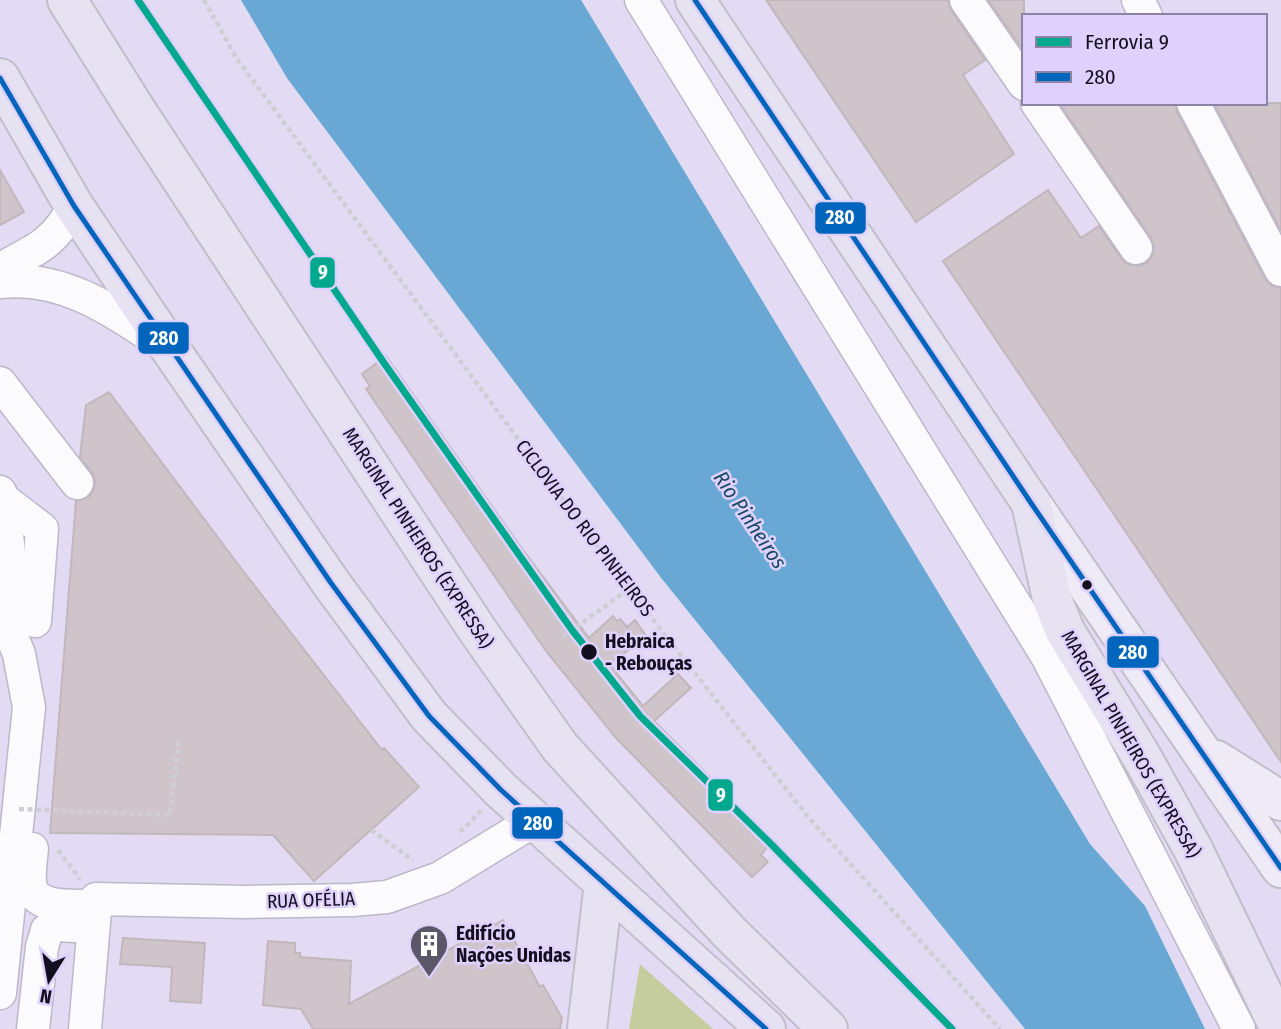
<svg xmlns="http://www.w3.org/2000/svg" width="1281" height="1029" font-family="'Fira Sans Condensed',sans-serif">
<rect width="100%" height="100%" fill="#e2dbf3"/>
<!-- green -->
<polygon fill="#c5cc9e" points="640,964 643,967 713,1029 629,1029"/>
<!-- water -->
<polygon fill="#69a8d4" points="241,0 581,0 1090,844 1145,906 1205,1029 1025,1029 662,579 287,78"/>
<!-- building -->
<g fill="#cfc4c9" stroke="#c2b7bc" stroke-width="2">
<polygon points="766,0 948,0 951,10 985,60 963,75 1014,154 916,222"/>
<polygon points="988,0 1024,0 1024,51"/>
<polygon points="1059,103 1175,103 1177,112 1265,279 1272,286 1281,288 1281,762 943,261 1048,190 1081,238 1099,226 1121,258 1127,264 1138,266 1147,263 1152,257 1154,247 1151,238"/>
<polygon points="1214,103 1281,103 1281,231"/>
<polygon points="0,170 24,212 0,225"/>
<polygon points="386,356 520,546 589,638 613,616 617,621 620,619 627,627 635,620 647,637 609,664 643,706 678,674 691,688 654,721 773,840 761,855 768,862 752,877 616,738 546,651 366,389 370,386 362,374"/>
<polygon points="109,392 243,571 382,750 384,748 419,787 314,881 273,835 50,833 76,501 89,497 94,489 95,481 92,472 80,457 86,405"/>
<polygon points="503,920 540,987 543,985 562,1018 560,1029 313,1029 301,1009 263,1005 268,941 295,943 295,953 300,953 300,957 351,961 349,1004"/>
<polygon points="123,938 205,943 201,1003 170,1001 172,967 120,964"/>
</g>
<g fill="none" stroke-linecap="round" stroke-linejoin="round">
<!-- minor casing -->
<g stroke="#bdb7ca" stroke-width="35">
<g id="minor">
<polyline points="641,0 1047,656 1239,1029"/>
<polyline points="966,0 1024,84"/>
<polyline points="1138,0 1146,16"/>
<polyline points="1037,103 1136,248"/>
<polyline points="1193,103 1281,270"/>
<path d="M0,269C36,250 55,243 74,206"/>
<path d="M0,282C64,275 113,311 164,345"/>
<polyline points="0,383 77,483"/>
<polyline points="0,492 3,499 8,544 10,632 19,654 29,707 0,993"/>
<polyline points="3,499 42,529 35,621"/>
<path d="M32,849C31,859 29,871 30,882C32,911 74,905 95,906"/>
<polyline points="33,1029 42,947 47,930 57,925 93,927"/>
<polyline points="85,1029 96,899 245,902 352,900 387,897 440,878 535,820"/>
</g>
</g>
<!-- major casing -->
<g stroke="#c1beca" stroke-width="42">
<g id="major">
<polyline points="1031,503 1281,868"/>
<polyline points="1216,760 1281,801"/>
</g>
</g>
<!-- highway casing -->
<g stroke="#c1beca" stroke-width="42">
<g id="highway">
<polyline points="67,0 136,110 478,631 560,747 729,932 828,1029"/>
<polyline points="695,0 1031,503 1052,599 1065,631 1143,759 1193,849 1280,1029"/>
<polyline points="0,78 74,206 171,350 331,583 429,716 501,790 766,1029"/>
<polyline points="587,1029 604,883"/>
</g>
</g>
<!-- path -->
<g stroke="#d0ced5" stroke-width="4.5" stroke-dasharray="5 3.5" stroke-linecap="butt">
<polyline points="204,0 237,59 629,589 808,817 1000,1029"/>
<polyline points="562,637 629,589"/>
<polyline points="371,830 413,860"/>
<polyline points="460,832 481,811"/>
<polyline points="58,850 80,879"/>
</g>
<!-- minor -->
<use href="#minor" stroke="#fbfafd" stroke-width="32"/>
<!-- major -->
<use href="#major" stroke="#efebf6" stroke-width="38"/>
<!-- highway -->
<use href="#highway" stroke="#e7e2f2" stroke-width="38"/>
<!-- path-bridge -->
<polyline stroke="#d0ced5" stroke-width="4.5" stroke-dasharray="5 3.5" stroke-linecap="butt" points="19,809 170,815 179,738"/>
<!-- bus-1 casing -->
<g stroke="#ded1fd" stroke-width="10">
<g id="bus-1">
<polyline points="695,0 1031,503 1281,868"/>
<polyline points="0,78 74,206 331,583 429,716 501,790 766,1029"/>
</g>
</g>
<!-- bus-1 -->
<use href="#bus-1" stroke="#0065bd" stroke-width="5"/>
<!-- rail-1 casing -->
<g stroke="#ded1fd" stroke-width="12">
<polyline id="rail-1" points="138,0 384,363 572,630 640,716 771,844 952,1029"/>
</g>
<!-- rail-1 -->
<use href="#rail-1" stroke="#00a88e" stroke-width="7"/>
</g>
<!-- icons -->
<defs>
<g id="building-pin" transform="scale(2.0125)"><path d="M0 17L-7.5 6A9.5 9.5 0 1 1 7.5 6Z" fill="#5c5669" stroke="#ded1fd"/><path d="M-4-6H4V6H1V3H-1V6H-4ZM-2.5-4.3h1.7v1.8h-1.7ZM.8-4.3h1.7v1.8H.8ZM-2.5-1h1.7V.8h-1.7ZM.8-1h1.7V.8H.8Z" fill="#fff"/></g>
</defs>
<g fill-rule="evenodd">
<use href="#building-pin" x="429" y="944"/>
</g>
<!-- markers -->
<g fill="#140f1e" stroke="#ded1fd" stroke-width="2.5">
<circle cx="1087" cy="585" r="6"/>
<circle cx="589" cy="652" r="9"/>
</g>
<g text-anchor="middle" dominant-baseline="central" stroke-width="5" stroke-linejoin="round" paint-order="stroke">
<!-- street labels -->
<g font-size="19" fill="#140f1e" stroke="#ded1fd">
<text transform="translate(585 528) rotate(53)">CICLOVIA DO RIO PINHEIROS</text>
<text transform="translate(418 538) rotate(57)">MARGINAL PINHEIROS (EXPRESSA)</text>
<text transform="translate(1131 744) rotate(60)">MARGINAL PINHEIROS (EXPRESSA)</text>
<text transform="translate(311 900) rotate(-2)">RUA OFÉLIA</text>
</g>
<!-- stop labels -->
<g font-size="19" font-weight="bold" fill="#140f1e" stroke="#ded1fd" text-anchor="start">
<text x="605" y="641">Hebraica<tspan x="605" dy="22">- Rebouças</tspan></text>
</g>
<!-- poi labels -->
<g font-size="19" font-weight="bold" fill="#140f1e" stroke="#ded1fd" text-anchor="start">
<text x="456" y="933">Edifício<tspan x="456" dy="22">Nações Unidas</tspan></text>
</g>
<!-- water labels -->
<g font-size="21" font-style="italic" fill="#184965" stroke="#ded1fd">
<text transform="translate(750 520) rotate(56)">Rio Pinheiros</text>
</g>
</g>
<g stroke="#ded1fd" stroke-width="2.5">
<rect x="814" y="201" width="53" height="34" rx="7" fill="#0065bd"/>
<rect x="309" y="256" width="27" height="33" rx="7" fill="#00a88e"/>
<rect x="137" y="321" width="53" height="34" rx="7" fill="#0065bd"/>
<rect x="1106" y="635" width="54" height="34" rx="7" fill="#0065bd"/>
<rect x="707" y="778" width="27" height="34" rx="7" fill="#00a88e"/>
<rect x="511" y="806" width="53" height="34" rx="7" fill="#0065bd"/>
</g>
<g font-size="19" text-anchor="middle" font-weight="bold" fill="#fff">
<text x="840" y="224">280</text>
<text x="323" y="279">9</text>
<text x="164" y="345">280</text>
<text x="1133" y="659">280</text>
<text x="721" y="802">9</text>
<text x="538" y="830">280</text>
</g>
<!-- legend -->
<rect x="1022" y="14" width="245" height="91" fill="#ded1fd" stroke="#8d83a4" stroke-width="2"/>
<rect x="1036" y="37" width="35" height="10" fill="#00a88e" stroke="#8d83a4" stroke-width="2"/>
<text x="1085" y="49" font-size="21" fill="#140f1e">Ferrovia 9</text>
<rect x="1036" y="72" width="35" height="10" fill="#0065bd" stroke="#8d83a4" stroke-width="2"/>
<text x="1085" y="84" font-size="21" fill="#140f1e">280</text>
<!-- north arrow -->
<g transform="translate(49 980) rotate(191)" stroke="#ded1fd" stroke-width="5" paint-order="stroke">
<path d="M0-5L12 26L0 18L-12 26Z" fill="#140f1e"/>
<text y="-10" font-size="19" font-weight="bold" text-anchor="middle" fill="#140f1e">N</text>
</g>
</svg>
